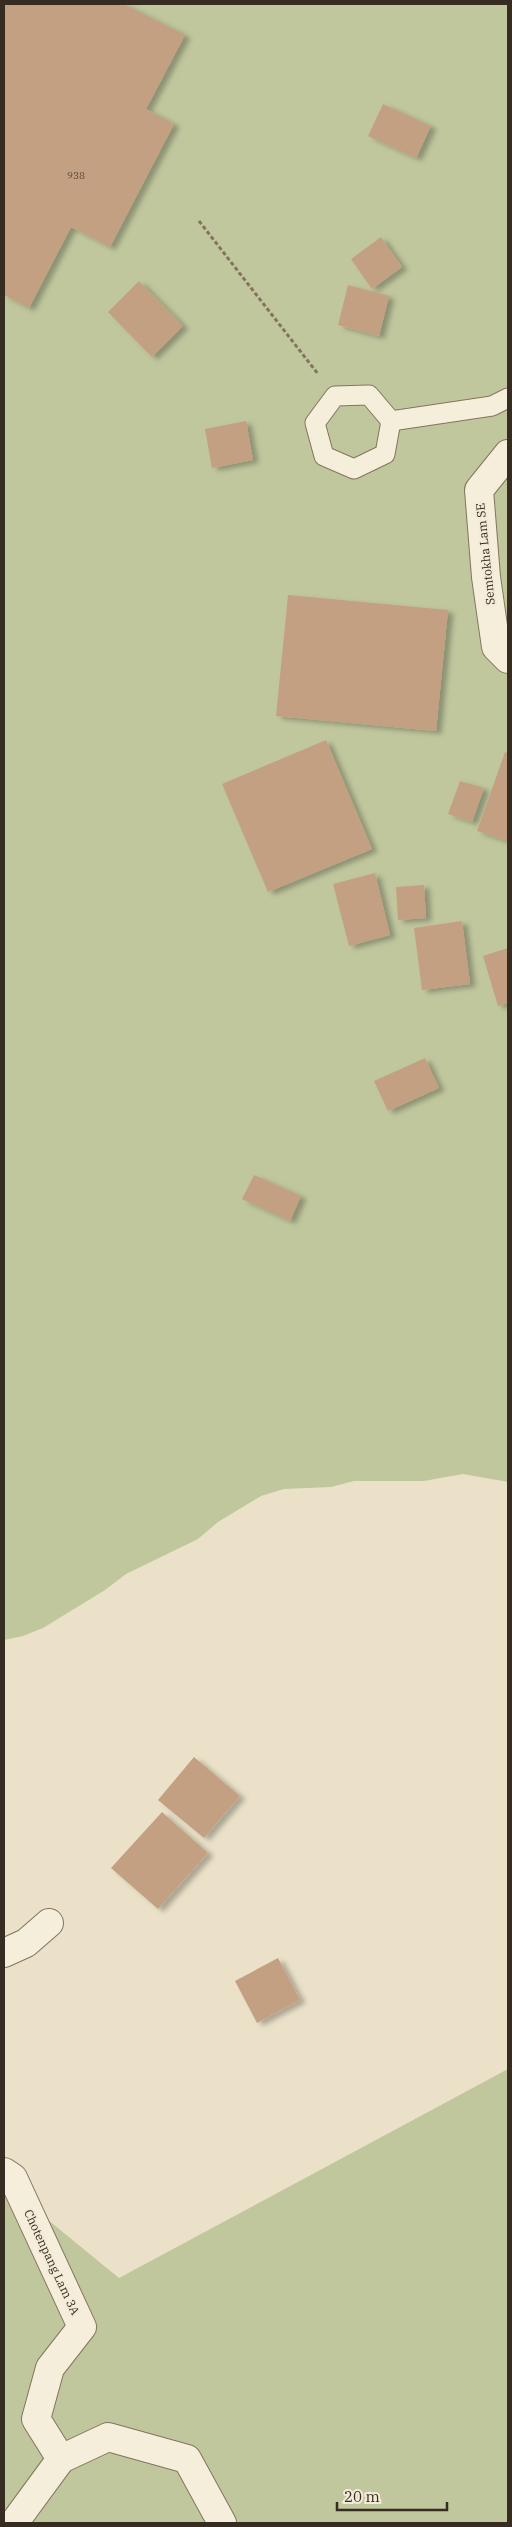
<svg xmlns="http://www.w3.org/2000/svg" width="512" height="2527" font-family="'IBM Plex Serif',serif">
<defs>
<filter id="shadow"><feDropShadow dx="5.5" dy="3" stdDeviation="2.5" flood-color="#0004"/></filter>
</defs>
<rect width="100%" height="100%" fill="#eae1c8"/>
<!-- green -->
<g fill="#c0c79d">
<polygon points="4,4 508,4 508,1482 463,1474 424,1481 354,1481 331,1487 284,1489 261,1496 218,1522 198,1539 126,1574 105,1590 43,1628 23,1636 4,1640"/>
<polygon points="508,2069 508,2523 4,2523 4,2184 119,2278"/>
</g>
<!-- building -->
<g fill="#c4a082" filter="url(#shadow)">
<polygon points="4,4 124,4 185,35 146,109 174,124 110,247 71,227 29,308 4,295"/>
<polygon points="383,104 431,126 416,158 368,136"/>
<polygon points="381,237 402,267 372,289 351,259"/>
<polygon points="139,281 183,326 152,357 108,312"/>
<polygon points="348,285 389,296 379,336 338,325"/>
<polygon points="246,421 253,460 212,468 205,429"/>
<polygon points="288,595 448,610 436,731 276,716"/>
<polygon points="326,740 372,849 268,892 222,784"/>
<polygon points="505,752 508,753 508,841 477,831"/>
<polygon points="460,781 484,788 472,822 448,814"/>
<polygon points="375,873 390,935 349,946 333,884"/>
<polygon points="424,885 426,918 398,920 396,887"/>
<polygon points="462,921 470,984 422,990 414,928"/>
<polygon points="508,948 508,1003 498,1006 483,956"/>
<polygon points="425,1058 439,1088 388,1111 374,1081"/>
<polygon points="254,1175 301,1196 290,1221 242,1199"/>
<polygon points="194,1757 240,1796 204,1838 158,1800"/>
<polygon points="162,1812 208,1853 158,1909 111,1868"/>
<polygon points="278,1958 300,2000 257,2023 235,1981"/>
</g>
<g fill="none" stroke-linecap="round" stroke-linejoin="round">
<!-- lane casing -->
<g stroke="#84745f" stroke-width="21">
<g id="lane">
<polygon points="369,395 391,421 385,454 354,469 324,456 315,423 335,396"/>
<polyline points="391,421 492,406 508,398"/>
</g>
</g>
<!-- street casing -->
<g stroke="#84745f" stroke-width="30">
<g id="street">
<polyline points="508,454 479,490 486,577 496,647 508,659"/>
<polyline points="4,1953 26,1943 49,1923"/>
<polyline points="4,2172 13,2178 82,2327 50,2368 36,2419 61,2459"/>
<polyline points="14,2523 61,2459 108,2437 187,2459 222,2523"/>
</g>
</g>
<!-- path -->
<polyline stroke="#84745f" stroke-width="3" stroke-dasharray="4 2.5" stroke-linecap="butt" points="199,221 318,374"/>
<!-- lane -->
<use href="#lane" stroke="#f5eeda" stroke-width="19"/>
<!-- street -->
<use href="#street" stroke="#f5eeda" stroke-width="28"/>
</g>
<g text-anchor="middle" dominant-baseline="central" stroke-width="4" stroke-linejoin="round" paint-order="stroke">
<!-- number labels -->
<g font-size="10" fill="#5a4939">
<text x="76" y="175">938</text>
</g>
<!-- street labels -->
<g font-size="12" fill="#362c21" stroke="#f2ebd7">
<text transform="translate(485 554) rotate(-96)">Semtokha Lam SE</text>
<text transform="translate(52 2262) rotate(65)">Chotenpang Lam 3A</text>
</g>
</g>
<!-- border -->
<rect width="512" height="2527" fill="none" stroke="#362c21" stroke-width="10"/>
<!-- scale -->
<path d="M337 2502v8h110v-8" fill="none" stroke="#362c21" stroke-width="2.5"/>
<text x="344" y="2502" font-size="15" fill="#362c21" stroke="#f2ebd7" stroke-width="4" paint-order="stroke">20 m</text>
</svg>
